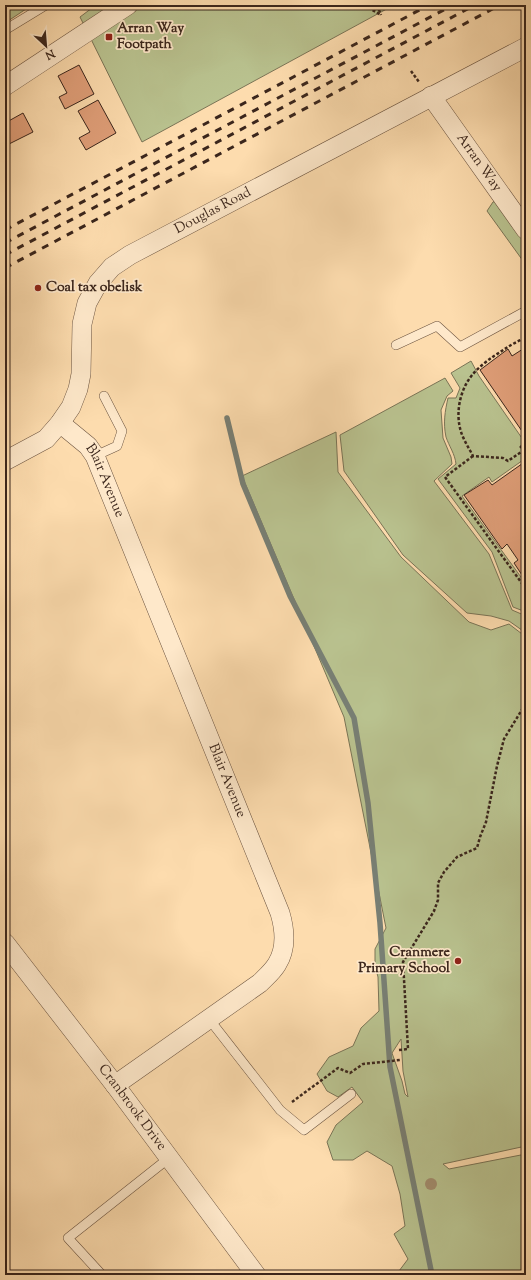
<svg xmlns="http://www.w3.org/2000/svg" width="531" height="1280" font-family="'Sorts Mill Goudy',serif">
<rect width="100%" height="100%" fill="#fddcae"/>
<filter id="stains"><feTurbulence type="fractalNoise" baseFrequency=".005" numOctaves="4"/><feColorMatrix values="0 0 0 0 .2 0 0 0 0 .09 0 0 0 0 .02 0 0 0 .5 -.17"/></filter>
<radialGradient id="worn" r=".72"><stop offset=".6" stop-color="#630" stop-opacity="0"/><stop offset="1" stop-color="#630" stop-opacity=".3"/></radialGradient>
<!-- green -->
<g fill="#b9c28f" stroke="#7a7456" fill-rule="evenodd">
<polygon points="5,5 32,5 5,23"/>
<polygon points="96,5 394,5 142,142 80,17"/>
<polygon points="510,194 526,213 526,265 487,211 493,202"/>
<path d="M471,361L479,376L526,444V458L492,482L489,477L462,496L526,584V612L513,607L492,552L438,479L456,464C455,454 449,446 446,437C443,423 445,411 448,398H456L460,388L451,373Z"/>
<polygon points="445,378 453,391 447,396 441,410 443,438 451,457 452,464 434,481 489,554 512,610 526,616 526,633 509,621 491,616 467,613 403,555 344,471 340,435"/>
<path d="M336,432L338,472L401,557L469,622L491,630L509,624L526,637V1146L443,1164L449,1169L526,1154V1275H396L408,1259L394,1234L405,1226L400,1194L392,1166L367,1151L353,1160H333L327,1142L336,1125L363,1102L352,1087L338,1097L327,1091L317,1074L329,1057L353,1046L361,1028L379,1011L378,977L375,966V949L386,928L344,717L242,476ZM401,1039L403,1071L408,1097L405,1094L402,1081L392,1053Z"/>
</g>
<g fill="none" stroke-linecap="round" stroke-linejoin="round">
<!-- stream -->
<polyline stroke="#787f74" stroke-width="5.5" points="227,418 243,484 290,596 354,718 368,803 380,923 390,1067 432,1275"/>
</g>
<!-- building -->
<g fill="#df9e78" stroke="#3b261c">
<polygon points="79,65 94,94 65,109 59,97 67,93 58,76"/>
<polygon points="98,100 116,133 86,150 79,138 90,132 78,111"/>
<polygon points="23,113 33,132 5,146 5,123"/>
<polygon points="526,347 526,437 480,370 508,349 512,356"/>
<polygon points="526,461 526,581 514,563 518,560 507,544 502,549 464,495 488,480 492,485"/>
</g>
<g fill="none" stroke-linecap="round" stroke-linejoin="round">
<!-- lane casing -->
<g stroke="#6c5440" stroke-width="10">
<g id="lane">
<polyline points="5,30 46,5"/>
<polyline points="396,345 437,326 460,347 526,311"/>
<polyline points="95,456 117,446 122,431 104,396"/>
<polyline points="209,1019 280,1110 304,1130 351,1094"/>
<polyline points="102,1275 68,1238 169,1158"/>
</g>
</g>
<!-- street casing -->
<g stroke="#6c5440" stroke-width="20">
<g id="street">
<polyline points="5,86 128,5"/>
<path id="s1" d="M431,96L526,230"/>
<path id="s2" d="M60,423L88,446L95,456L280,913C285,930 287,948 277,964C273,971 266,977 260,983L115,1085"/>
<path id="s3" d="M5,461L46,439L60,423L71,407L78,389L81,374L82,324L87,303L98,283L112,267L130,255L526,47"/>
<path id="s4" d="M5,943L115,1085L256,1275"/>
</g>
</g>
<!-- path -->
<g stroke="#3b261c" stroke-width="2.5" stroke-dasharray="3 2" stroke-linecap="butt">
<polyline points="364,5 381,15"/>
<polyline points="377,5 381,15"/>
<polyline points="411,71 419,82"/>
<path d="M520,446L524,450L508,461L503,458L473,456C470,450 466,444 463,437C454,417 459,390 473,374C479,367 487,361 494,356C505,349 514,342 526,338"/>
<polyline points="473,456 445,477 526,589"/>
<polyline points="399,1050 408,1049 403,962 434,911 438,900 438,883 444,872 457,857 477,848 480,837 486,822 497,766 504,739 526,703"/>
<polyline points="292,1102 338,1068 350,1073 363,1064 400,1060"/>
</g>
<!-- lane -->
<use href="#lane" stroke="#fee8ca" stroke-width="9"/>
<!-- street -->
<use href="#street" stroke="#fee8ca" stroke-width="19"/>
<!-- rail -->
<g stroke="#3b261c" stroke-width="3" stroke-dasharray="7 7" stroke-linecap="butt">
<polyline points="5,230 429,5"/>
<polyline points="5,243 453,5"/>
<polyline points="5,255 475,5"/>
<polyline points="5,268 500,5"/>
</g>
</g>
<!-- trees -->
<circle fill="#a38d6e" cx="431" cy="1184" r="6"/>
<!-- markers -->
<g fill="#8f2418" stroke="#fee8ca" stroke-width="1.5">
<rect x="105" y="33" width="8" height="8" rx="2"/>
<circle cx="38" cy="288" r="4"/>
<circle cx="458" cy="961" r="4"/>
</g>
<g text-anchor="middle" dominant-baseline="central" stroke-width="3.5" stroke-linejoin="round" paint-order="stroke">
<!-- poi labels -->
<g font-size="14" font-weight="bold" fill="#3b261c" stroke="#fee8ca" text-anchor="start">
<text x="117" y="29">Arran Way<tspan x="117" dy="16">Footpath</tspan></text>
<text x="46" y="288">Coal tax obelisk</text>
<text x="450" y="953" text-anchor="end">Cranmere<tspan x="450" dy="16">Primary School</tspan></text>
</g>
<!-- street labels -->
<g font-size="14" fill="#3b261c" stroke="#fee8ca">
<text stroke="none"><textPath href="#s1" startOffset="82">Arran Way</textPath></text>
<text stroke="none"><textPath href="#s3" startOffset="353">Douglas Road</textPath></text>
<text stroke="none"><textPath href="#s2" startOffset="75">Blair Avenue</textPath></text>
<text stroke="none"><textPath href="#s2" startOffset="399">Blair Avenue</textPath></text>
<text stroke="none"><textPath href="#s4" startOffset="208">Cranbrook Drive</textPath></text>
</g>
</g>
<!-- margin -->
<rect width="531" height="1280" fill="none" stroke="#fddcae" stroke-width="20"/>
<rect x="6" y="6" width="519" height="1268" fill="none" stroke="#3b261c" stroke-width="2"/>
<rect x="10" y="10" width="511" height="1260" fill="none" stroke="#3b261c"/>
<!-- north arrow -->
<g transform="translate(46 46) rotate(154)" stroke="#fee8ca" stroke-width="3" paint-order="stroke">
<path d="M0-3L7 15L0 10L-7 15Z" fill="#3b261c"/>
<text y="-6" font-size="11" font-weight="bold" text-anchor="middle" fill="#3b261c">N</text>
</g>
<rect width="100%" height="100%" filter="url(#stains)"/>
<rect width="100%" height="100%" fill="url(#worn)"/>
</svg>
